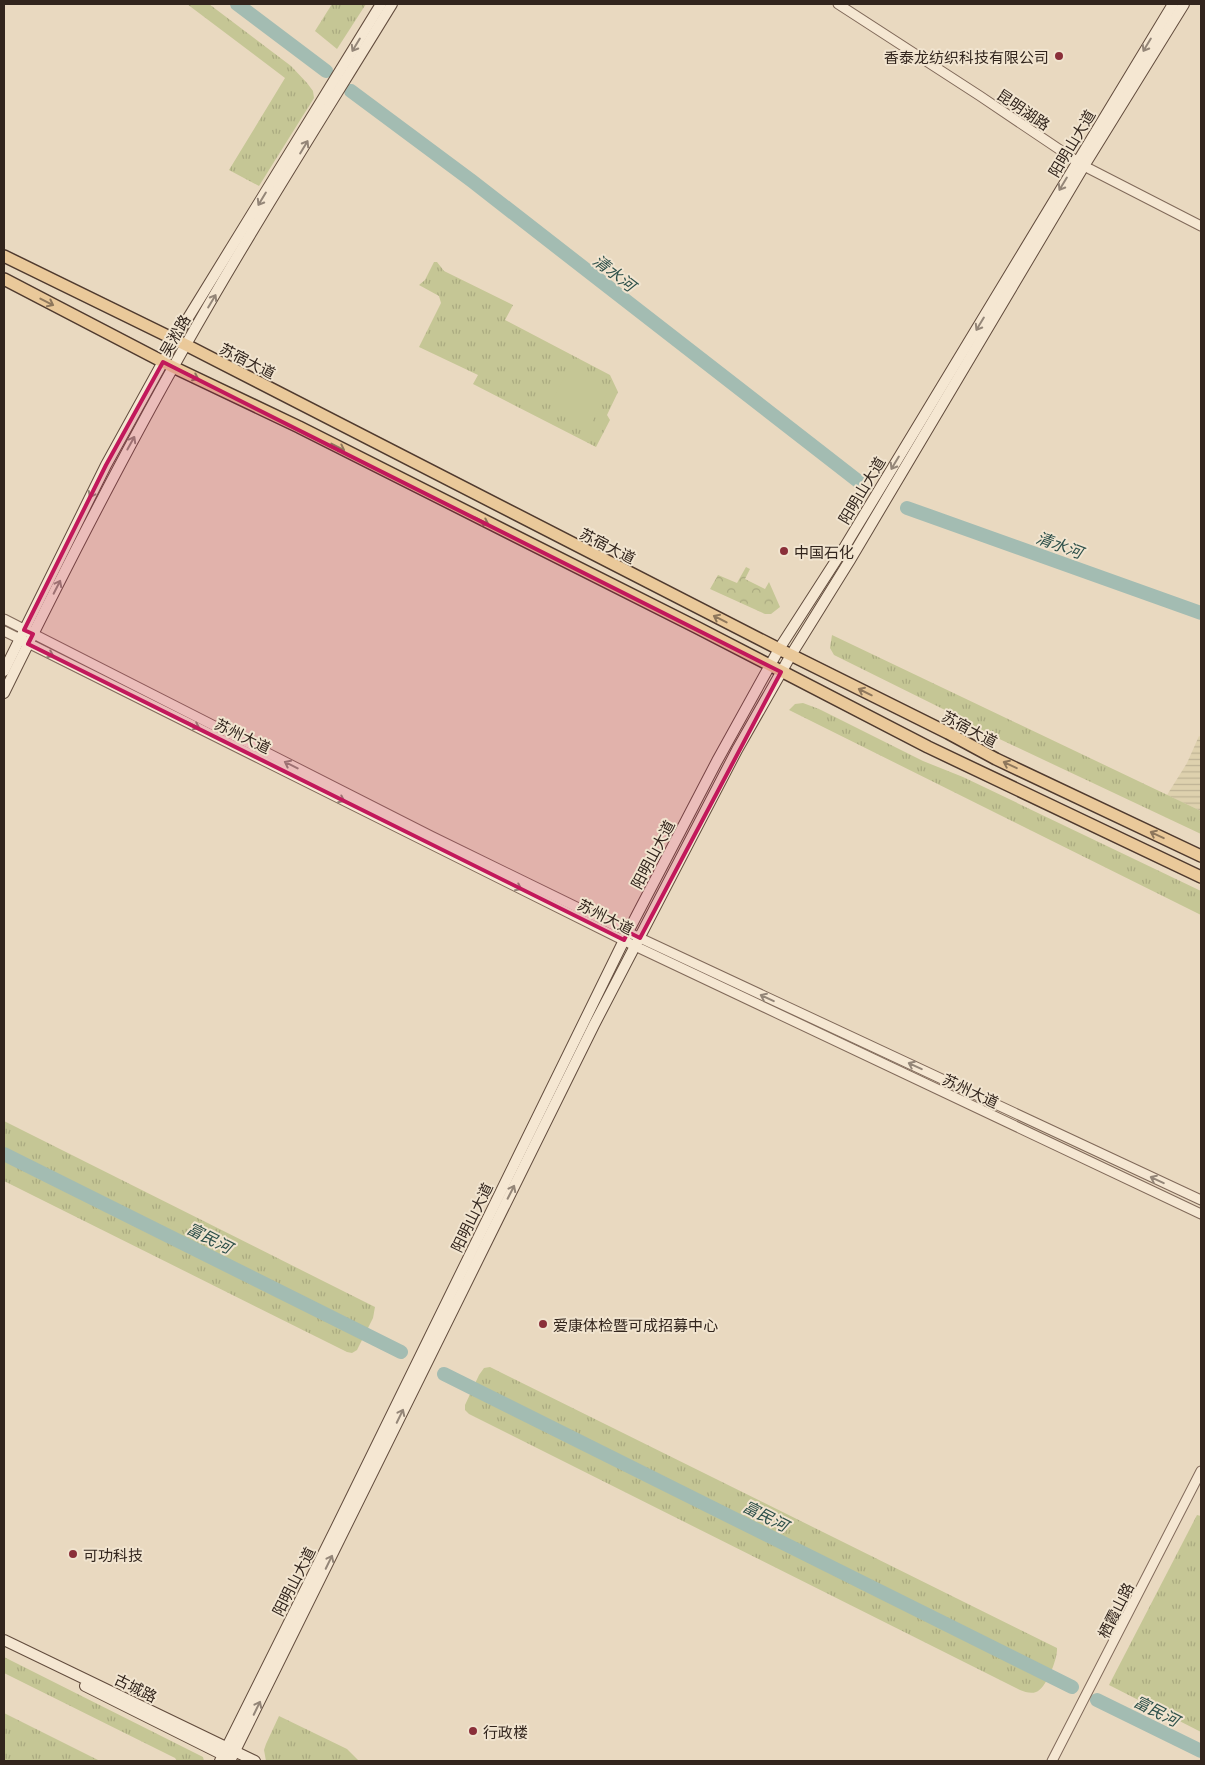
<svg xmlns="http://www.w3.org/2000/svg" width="1205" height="1765" font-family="Literata,'Noto Sans SC',serif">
<defs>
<pattern id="farmland-rules" width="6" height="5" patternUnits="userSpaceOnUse" patternTransform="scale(1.25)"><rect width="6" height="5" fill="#ded1ae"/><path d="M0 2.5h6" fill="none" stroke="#bfb395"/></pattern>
<pattern id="grass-tufts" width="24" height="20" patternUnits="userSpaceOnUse" patternTransform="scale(1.25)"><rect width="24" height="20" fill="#c5c695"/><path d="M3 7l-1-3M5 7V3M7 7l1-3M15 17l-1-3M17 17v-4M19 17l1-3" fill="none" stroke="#aaaa80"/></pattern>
<pattern id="forest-crowns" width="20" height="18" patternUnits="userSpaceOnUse" patternTransform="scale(1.25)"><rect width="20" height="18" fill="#c5c695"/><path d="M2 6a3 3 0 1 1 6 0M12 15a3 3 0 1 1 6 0" fill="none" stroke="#aaaa80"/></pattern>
</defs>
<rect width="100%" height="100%" fill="#e9d9c0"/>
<!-- farmland -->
<polygon fill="url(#farmland-rules)" points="1199,736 1201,737 1201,811 1167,795 1187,763"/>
<!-- grass -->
<g fill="url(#grass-tufts)">
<polygon points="187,4 209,4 291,66 307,83 313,91 314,98 259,186 229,170 285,78"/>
<polygon points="332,4 366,4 337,49 315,31"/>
<polygon points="434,262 437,262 444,271 513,305 505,320 610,375 618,392 607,415 610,420 596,447 473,384 478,375 419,347 441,303 439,296 419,285 425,280"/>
<polygon points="832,635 1201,811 1201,834 991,735 947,711 834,655 830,648"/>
<polygon points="803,703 819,709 923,761 963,777 1201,891 1201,915 789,710 795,704"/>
<polygon points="4,1121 375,1307 373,1318 357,1350 352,1353 347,1352 4,1181"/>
<path d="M490,1367L1057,1648C1058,1658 1046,1689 1036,1692C1031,1694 1025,1692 1020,1690L469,1414L465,1410V1405L479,1375L484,1368Z"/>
<polygon points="1197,1515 1201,1516 1201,1732 1109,1685"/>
<polygon points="4,1657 203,1757 204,1761 177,1761 175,1758 4,1673"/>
<polygon points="4,1713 100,1761 4,1761"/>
<polygon points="279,1716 347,1749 359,1761 266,1761 264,1750 266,1744"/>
</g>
<!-- forest -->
<polygon fill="url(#forest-crowns)" points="746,567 750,569 745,579 765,589 769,582 780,607 771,614 765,614 710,589 718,575 737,583"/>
<!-- pitch -->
<polygon fill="#c5c695" points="567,372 607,392 591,424 551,404"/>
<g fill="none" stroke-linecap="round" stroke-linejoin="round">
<!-- river -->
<g stroke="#a3bcb2" stroke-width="14">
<polyline points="237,4 326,71"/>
<polyline points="351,91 472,181 858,481"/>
<polyline points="907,508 1201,613"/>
<polyline points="4,1154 401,1352"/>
<polyline points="444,1374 1072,1687"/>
<polyline points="1097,1700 1201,1751"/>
</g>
<!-- tertiary casing -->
<g stroke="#816a5a" stroke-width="11">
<g id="tertiary">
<polyline points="838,4 980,96 1084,166 1201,226"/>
<polyline points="4,619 431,836 640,938 1201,1200"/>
<polyline points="4,631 635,946 1201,1214"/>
<polyline points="1052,1761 1201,1471"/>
</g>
</g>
<!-- secondary casing -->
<g stroke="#624c3d" stroke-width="12">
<g id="secondary">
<polyline points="4,671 106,465 180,331 381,4"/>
<path d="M4,693C61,577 120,461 184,348C250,231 322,118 392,4"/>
<polyline points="4,1640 255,1761"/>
<polyline points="85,1686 227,1757"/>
<polyline points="220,1761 337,1526 628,932 717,761 779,649 844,548 1173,4"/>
<polyline points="230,1761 594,1025 737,750 791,655 850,560 1084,166 1184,4"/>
</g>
</g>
<!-- primary casing -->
<g stroke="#4f3a2e" stroke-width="14">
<g id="primary">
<polyline points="4,256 186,345 779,649 948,733 996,759 1201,856"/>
<polyline points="4,279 173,367 299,427 696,627 928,747 1201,877"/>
</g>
</g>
<!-- tertiary -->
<use href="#tertiary" stroke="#f5e7d2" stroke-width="9"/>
<!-- secondary -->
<use href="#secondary" stroke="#f5e7d2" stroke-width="10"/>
<!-- primary -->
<use href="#primary" stroke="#eac99a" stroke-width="11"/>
</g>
<!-- one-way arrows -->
<defs><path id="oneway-shaft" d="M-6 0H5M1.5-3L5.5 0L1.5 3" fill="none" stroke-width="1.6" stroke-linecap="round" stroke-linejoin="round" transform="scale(1.25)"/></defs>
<g stroke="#948678">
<use href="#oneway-shaft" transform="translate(356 45) rotate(121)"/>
<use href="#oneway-shaft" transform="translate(1147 45) rotate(121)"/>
<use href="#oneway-shaft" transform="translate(304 147) rotate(-59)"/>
<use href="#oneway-shaft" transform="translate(1063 184) rotate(121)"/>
<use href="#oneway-shaft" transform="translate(262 199) rotate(121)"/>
<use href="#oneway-shaft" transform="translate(212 301) rotate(-59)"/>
<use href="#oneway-shaft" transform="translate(980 324) rotate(121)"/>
<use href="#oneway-shaft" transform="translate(131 443) rotate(-61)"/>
<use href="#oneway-shaft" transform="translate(895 463) rotate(121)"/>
<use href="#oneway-shaft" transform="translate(93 491) rotate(117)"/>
<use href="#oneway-shaft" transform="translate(57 587) rotate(-63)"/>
<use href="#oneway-shaft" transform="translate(47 653) rotate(26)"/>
<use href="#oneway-shaft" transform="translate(193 725) rotate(26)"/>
<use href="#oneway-shaft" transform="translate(291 765) rotate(-153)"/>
<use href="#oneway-shaft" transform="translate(338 798) rotate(26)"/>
<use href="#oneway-shaft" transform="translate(515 886) rotate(26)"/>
<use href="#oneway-shaft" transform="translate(767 998) rotate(-155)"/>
<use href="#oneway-shaft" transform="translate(915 1066) rotate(-155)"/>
<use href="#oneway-shaft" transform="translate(1157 1180) rotate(-155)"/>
<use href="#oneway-shaft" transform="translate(511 1192) rotate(-63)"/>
<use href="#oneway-shaft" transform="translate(400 1416) rotate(-64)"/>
<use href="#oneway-shaft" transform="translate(329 1562) rotate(-64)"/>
<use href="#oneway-shaft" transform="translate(257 1708) rotate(-64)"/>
</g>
<g stroke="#8e775c">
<use href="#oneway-shaft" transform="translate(47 302) rotate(27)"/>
<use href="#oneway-shaft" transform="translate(192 376) rotate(26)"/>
<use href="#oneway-shaft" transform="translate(338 447) rotate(27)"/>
<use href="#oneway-shaft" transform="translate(482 521) rotate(26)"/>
<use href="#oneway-shaft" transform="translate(720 619) rotate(-153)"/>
<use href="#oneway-shaft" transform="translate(865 692) rotate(-154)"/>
<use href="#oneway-shaft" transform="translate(1010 765) rotate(-155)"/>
<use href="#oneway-shaft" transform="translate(1157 835) rotate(-155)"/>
</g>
<!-- marked area -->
<path fill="#c2185b" fill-opacity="0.2" stroke="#c2185b" stroke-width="4" stroke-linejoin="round" d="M163,362L781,672L640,938L628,932L624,940L28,644L33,634L24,630L106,465Z"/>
<!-- markers -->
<g fill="#8a2f39" stroke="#f1e4cf" stroke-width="2">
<circle cx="1059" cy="56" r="5"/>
<circle cx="784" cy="551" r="5"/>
<circle cx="543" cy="1324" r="5"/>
<circle cx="73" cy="1554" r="5"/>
<circle cx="473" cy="1731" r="5"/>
</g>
<g text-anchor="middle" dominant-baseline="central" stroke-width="4" stroke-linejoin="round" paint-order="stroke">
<!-- poi labels -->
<g font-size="15" fill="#32251d" stroke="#f1e4cf" text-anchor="start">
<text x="1049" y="56" text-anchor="end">香泰龙纺织科技有限公司</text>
<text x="794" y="551">中国石化</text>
<text x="553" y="1324">爱康体检暨可成招募中心</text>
<text x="83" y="1554">可功科技</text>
<text x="483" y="1731">行政楼</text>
</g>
<!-- street labels -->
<g font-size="15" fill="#32251d" stroke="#f1e4cf">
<text transform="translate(1024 109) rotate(34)">昆明湖路</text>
<text transform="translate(1071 143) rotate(-59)">阳明山大道</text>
<text transform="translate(174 335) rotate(-60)">吴淞路</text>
<text transform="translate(248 360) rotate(27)">苏宿大道</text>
<text transform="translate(861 490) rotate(-59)">阳明山大道</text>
<text transform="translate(608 545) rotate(27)">苏宿大道</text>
<text transform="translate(970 728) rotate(28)">苏宿大道</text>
<text transform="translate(243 735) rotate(26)">苏州大道</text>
<text transform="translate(652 854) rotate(-62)">阳明山大道</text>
<text transform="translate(606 916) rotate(27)">苏州大道</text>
<text transform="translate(971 1090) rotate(25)">苏州大道</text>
<text transform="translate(471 1217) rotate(-64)">阳明山大道</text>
<text transform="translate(293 1581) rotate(-63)">阳明山大道</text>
<text transform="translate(1115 1610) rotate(-63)">栖霞山路</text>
<text transform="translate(136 1687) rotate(26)">古城路</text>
</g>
<!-- water labels -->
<g font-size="16" font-style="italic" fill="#2d504a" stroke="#f1e4cf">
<text transform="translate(615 272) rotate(38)">清水河</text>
<text transform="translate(1060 544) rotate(20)">清水河</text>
<text transform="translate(210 1237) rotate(27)">富民河</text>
<text transform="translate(766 1515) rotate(27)">富民河</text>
<text transform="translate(1157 1710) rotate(27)">富民河</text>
</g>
</g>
<!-- border -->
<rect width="1205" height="1765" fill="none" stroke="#32251d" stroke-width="10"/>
</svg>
